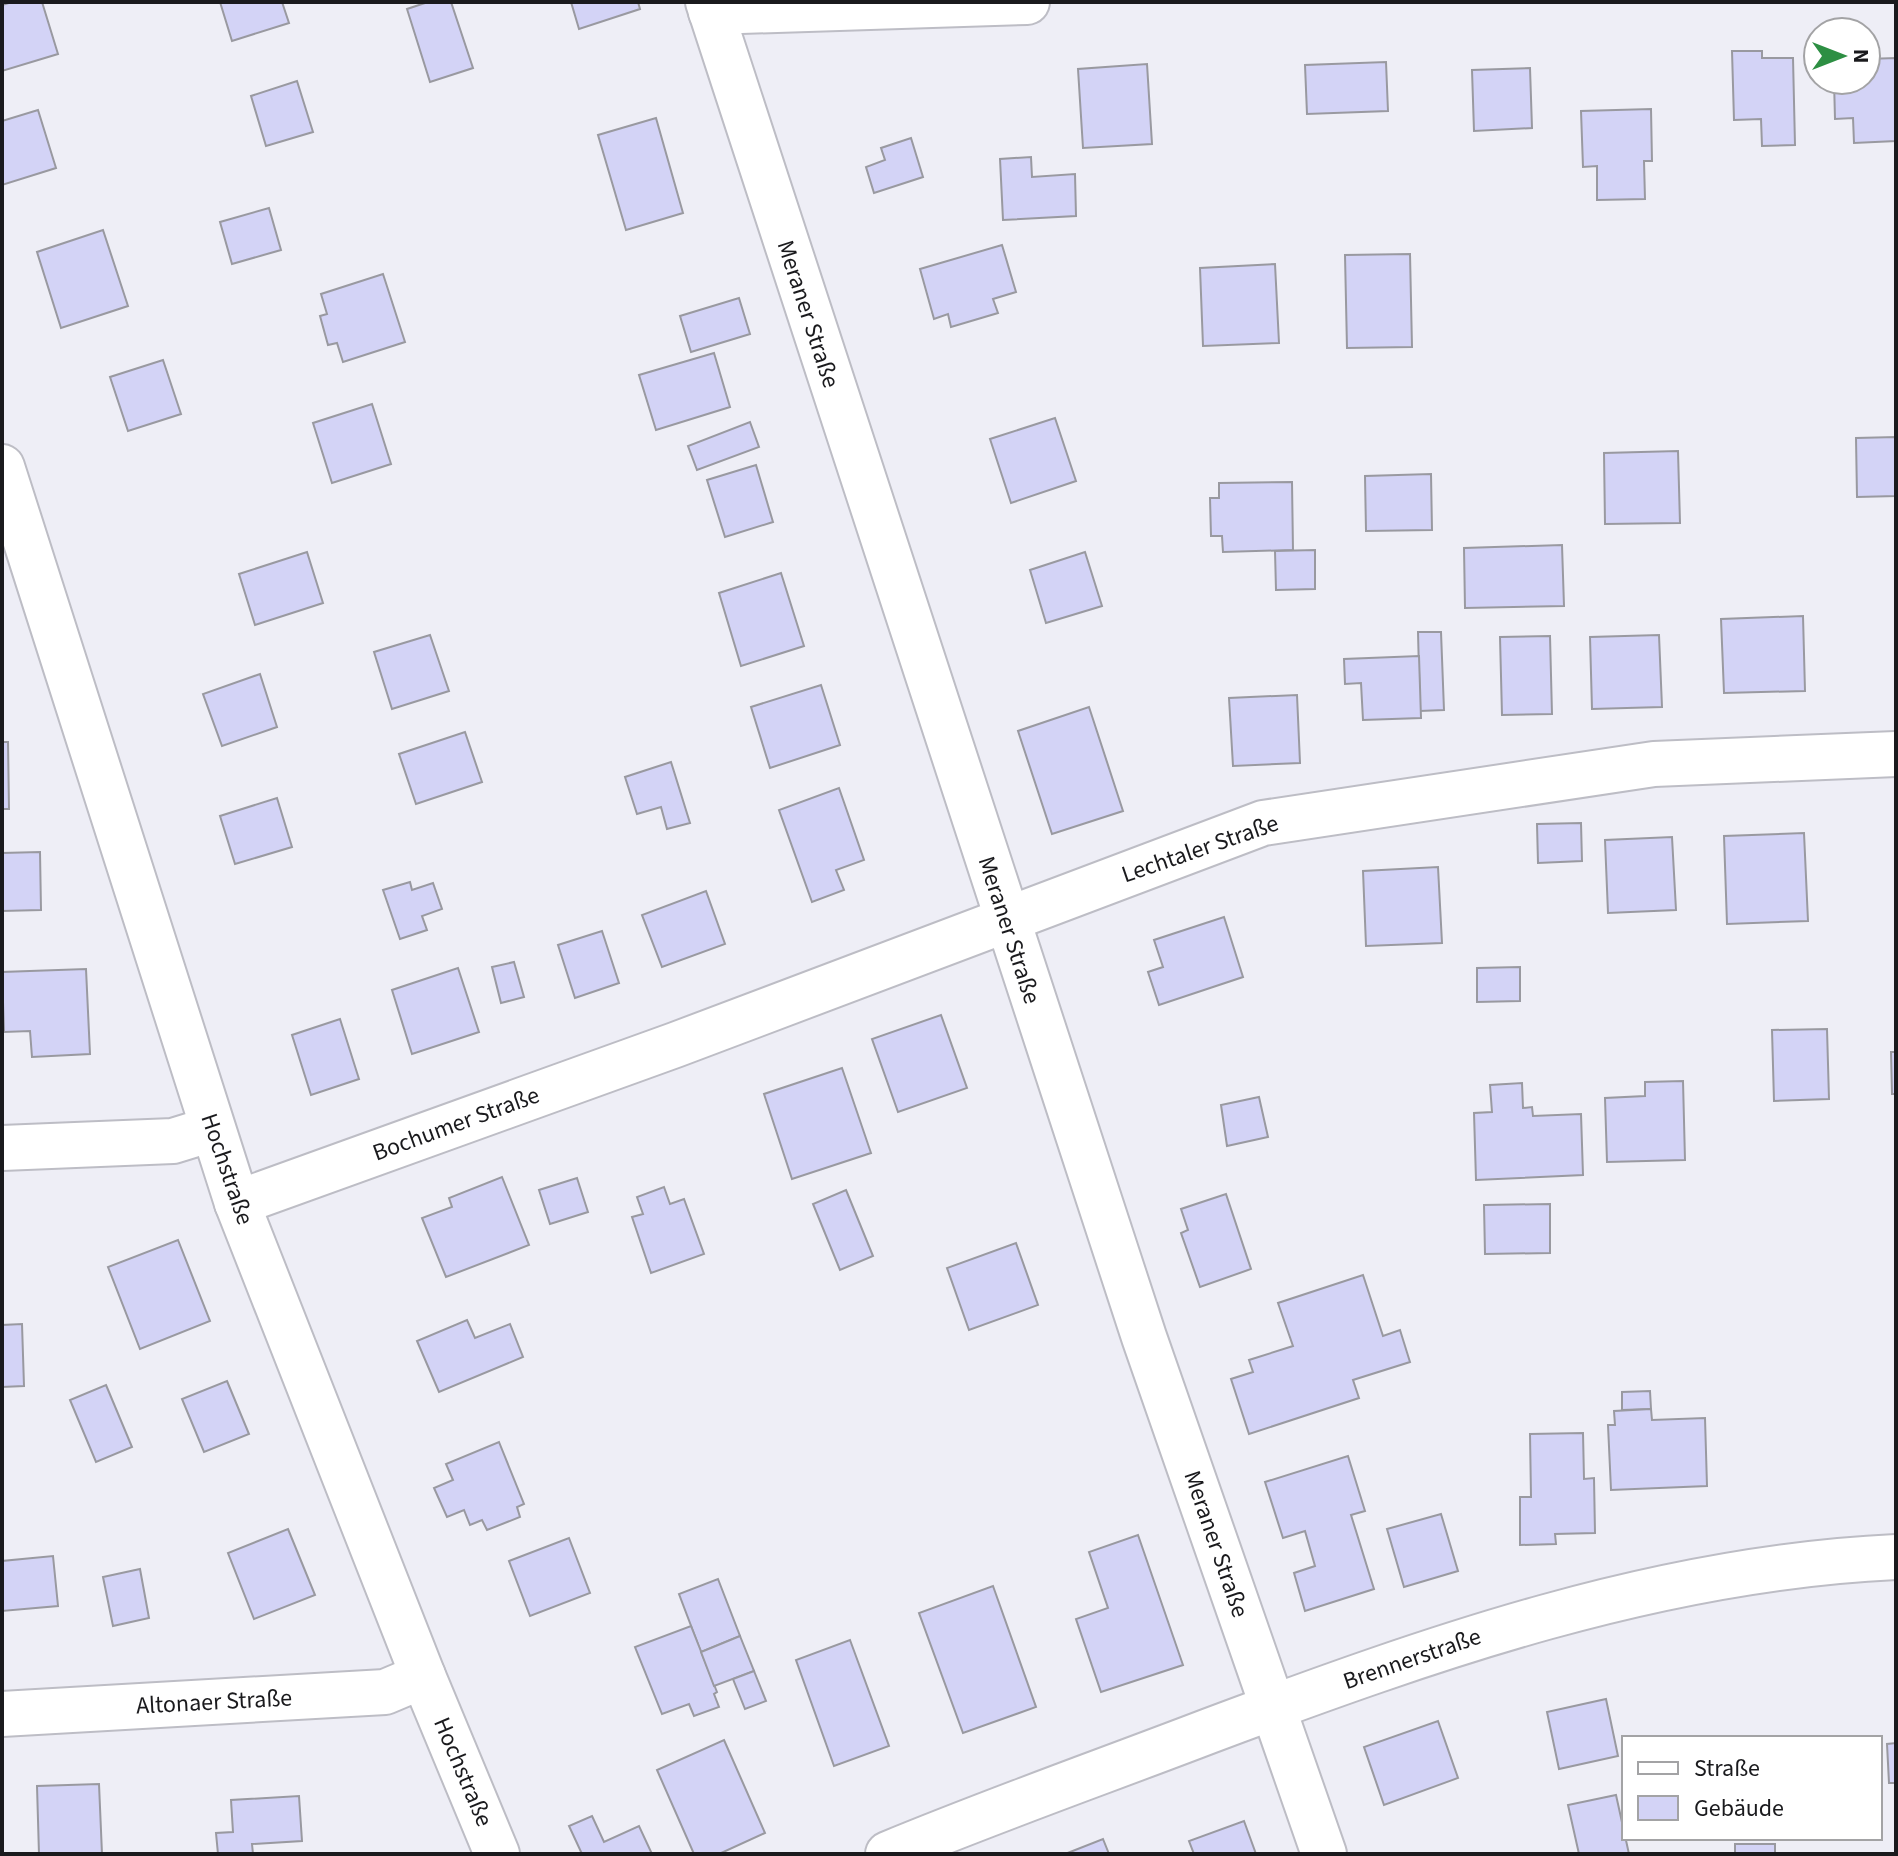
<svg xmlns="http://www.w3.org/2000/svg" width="1898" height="1856" font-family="'Source Sans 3',sans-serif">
<rect width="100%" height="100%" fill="#eeeef6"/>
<!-- building -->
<g fill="#d3d3f6" stroke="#9999a0" stroke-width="2">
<polygon points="12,2 42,2 58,54 2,71 2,5"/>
<polygon points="220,2 282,2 289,23 232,41"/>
<polygon points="428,2 451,2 473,68 430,82 407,9"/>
<polygon points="571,2 638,2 640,9 579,29"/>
<polygon points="1732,51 1762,51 1762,58 1793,58 1795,145 1762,146 1761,119 1734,120"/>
<polygon points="1896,58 1896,141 1854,143 1853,118 1835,119 1834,80 1866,80 1866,59"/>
<polygon points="1386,62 1388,111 1307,114 1305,65"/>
<polygon points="1147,64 1152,144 1083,148 1078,69"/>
<polygon points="1530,68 1532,128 1474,131 1472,70"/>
<polygon points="297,81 313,132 266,146 251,96"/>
<polygon points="1651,109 1652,161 1644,161 1645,199 1597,200 1597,166 1583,167 1581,111"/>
<polygon points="38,110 56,168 2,185 2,121"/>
<polygon points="656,118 683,213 626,230 598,135"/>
<polygon points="911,138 923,177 874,193 866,167 885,160 881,148"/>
<polygon points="1031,157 1032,177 1075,174 1076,216 1003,220 1000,159"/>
<polygon points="269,208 281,250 232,264 220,222"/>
<polygon points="103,230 128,306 61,328 37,252"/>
<polygon points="1002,245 1016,292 993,299 998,313 951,327 948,314 934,319 920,269"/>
<polygon points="1410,254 1412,347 1347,348 1345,255"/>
<polygon points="1275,264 1279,343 1203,346 1200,268"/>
<polygon points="383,274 405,342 343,362 337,343 328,345 320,316 327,314 321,294"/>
<polygon points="739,298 750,334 691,352 680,316"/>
<polygon points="714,353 730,407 656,430 639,375"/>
<polygon points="163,360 181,414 128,431 110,377"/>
<polygon points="372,404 391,464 332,483 313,423"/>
<polygon points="1055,418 1076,481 1011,503 990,439"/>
<polygon points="750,422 759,447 697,470 688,446"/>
<polygon points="1896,437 1896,496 1857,497 1856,438"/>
<polygon points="1678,451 1680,523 1605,524 1604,453"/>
<polygon points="756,465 773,522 725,537 707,480"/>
<polygon points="1431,474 1432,530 1366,531 1365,476"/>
<polygon points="1292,482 1293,550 1223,552 1222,536 1211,536 1210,498 1219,498 1219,483"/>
<polygon points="1562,545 1564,606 1465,608 1464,548"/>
<polygon points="1315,550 1315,589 1276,590 1275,551"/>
<polygon points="307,552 323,603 255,625 239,574"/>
<polygon points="1085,552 1102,606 1046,623 1030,570"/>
<polygon points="781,573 804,646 741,666 719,593"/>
<polygon points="1803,616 1805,691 1724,693 1721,619"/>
<polygon points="1418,632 1441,632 1444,710 1420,711"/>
<polygon points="430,635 449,691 392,709 374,652"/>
<polygon points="1659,635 1662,707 1592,709 1590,637"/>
<polygon points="1550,636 1552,714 1502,715 1500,637"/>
<polygon points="1419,656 1421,718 1363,720 1361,683 1345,684 1344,659"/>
<polygon points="260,674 277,727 222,746 203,694"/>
<polygon points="821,685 840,745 770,768 751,707"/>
<polygon points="1297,695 1300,763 1233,766 1229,698"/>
<polygon points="1089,707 1123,811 1052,834 1018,731"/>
<polygon points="465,732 482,782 416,804 399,754"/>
<polygon points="2,742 8,742 9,809 2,809"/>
<polygon points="671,762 690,823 667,829 661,807 637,814 625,777"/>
<polygon points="839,788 864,860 836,870 844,890 812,902 779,810"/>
<polygon points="277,798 292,847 235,864 220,816"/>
<polygon points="1581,823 1582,861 1538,863 1537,824"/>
<polygon points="1804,833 1808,921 1727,924 1724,836"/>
<polygon points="1672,837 1676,910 1608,913 1605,840"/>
<polygon points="40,852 41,910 2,911 2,853"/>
<polygon points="1438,867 1442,943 1366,946 1363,871"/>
<polygon points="410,882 412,890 433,883 442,909 422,916 427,930 400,939 383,890"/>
<polygon points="706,891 725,944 662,967 642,915"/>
<polygon points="1224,917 1243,977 1159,1005 1148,972 1163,967 1154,940"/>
<polygon points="602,931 619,983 575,998 558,945"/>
<polygon points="514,962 524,997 501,1003 492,967"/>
<polygon points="1520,967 1520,1001 1477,1002 1477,968"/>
<polygon points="458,968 479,1032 412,1054 392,990"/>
<polygon points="86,969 90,1054 32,1057 30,1031 4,1032 2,972"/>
<polygon points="941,1015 967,1088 898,1112 872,1039"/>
<polygon points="340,1019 359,1079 311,1095 292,1035"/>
<polygon points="1827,1029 1829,1099 1774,1101 1772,1030"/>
<polygon points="1891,1052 1896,1052 1896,1094 1892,1094"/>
<polygon points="842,1068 871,1153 792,1179 764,1094"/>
<polygon points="1683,1081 1685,1160 1607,1162 1605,1098 1645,1096 1645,1082"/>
<polygon points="1522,1083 1523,1108 1532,1107 1533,1116 1581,1114 1583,1175 1476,1180 1474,1113 1492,1112 1490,1085"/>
<polygon points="1259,1097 1268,1137 1227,1146 1221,1105"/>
<polygon points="502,1177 529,1245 446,1277 422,1218 452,1207 449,1198"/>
<polygon points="577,1178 588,1212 550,1224 539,1190"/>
<polygon points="664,1187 670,1204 684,1199 704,1254 651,1273 632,1217 643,1214 637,1197"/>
<polygon points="846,1190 873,1256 840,1270 813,1204"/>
<polygon points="1226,1194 1251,1269 1200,1287 1181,1233 1188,1230 1181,1209"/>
<polygon points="1550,1204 1550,1253 1485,1254 1484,1205"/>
<polygon points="178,1240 210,1321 140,1349 108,1267"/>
<polygon points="1016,1243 1038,1305 969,1330 947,1268"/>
<polygon points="1363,1275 1383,1336 1400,1330 1410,1362 1353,1380 1359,1398 1249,1434 1231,1379 1253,1372 1249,1360 1293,1346 1278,1303"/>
<polygon points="467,1320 475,1338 510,1324 523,1357 439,1392 417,1341"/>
<polygon points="22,1324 24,1386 2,1387 2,1325"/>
<polygon points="227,1381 249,1434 204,1452 182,1399"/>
<polygon points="106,1385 132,1447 96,1462 70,1400"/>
<polygon points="1650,1391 1651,1409 1622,1410 1622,1392"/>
<polygon points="1651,1409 1652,1420 1705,1418 1707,1486 1611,1490 1608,1425 1615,1425 1614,1411"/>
<polygon points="1583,1433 1584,1479 1594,1478 1595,1533 1555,1534 1556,1544 1520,1545 1520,1497 1531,1497 1530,1434"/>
<polygon points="499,1442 524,1504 517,1507 520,1517 487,1530 482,1520 470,1525 464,1510 447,1517 434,1488 453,1480 446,1464"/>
<polygon points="1348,1456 1365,1511 1351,1515 1374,1589 1305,1611 1294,1573 1315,1566 1305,1531 1283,1538 1265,1482"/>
<polygon points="1441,1514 1458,1571 1404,1587 1387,1529"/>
<polygon points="288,1529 315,1595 254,1619 228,1553"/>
<polygon points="1138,1535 1183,1665 1101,1692 1076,1619 1108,1608 1089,1552"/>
<polygon points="569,1538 590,1593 530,1616 509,1561"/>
<polygon points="53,1556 58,1606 2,1611 2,1561"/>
<polygon points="140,1569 149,1618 113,1626 103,1577"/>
<polygon points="718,1579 740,1636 701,1652 679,1594"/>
<polygon points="993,1586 1036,1707 963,1733 919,1613"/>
<polygon points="691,1626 717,1692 714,1694 719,1707 694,1716 689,1704 662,1714 635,1647"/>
<polygon points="740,1636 754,1671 714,1686 701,1652"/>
<polygon points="850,1640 889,1746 834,1766 796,1660"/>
<polygon points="754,1671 766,1701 745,1709 733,1679"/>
<polygon points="1606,1699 1618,1756 1559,1769 1547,1712"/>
<polygon points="1438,1721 1458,1778 1384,1805 1364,1747"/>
<polygon points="724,1740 765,1833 719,1854 694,1854 657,1770"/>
<polygon points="1896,1743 1896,1783 1889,1783 1887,1744"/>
<polygon points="99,1784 102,1854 39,1854 37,1786"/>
<polygon points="1616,1795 1629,1854 1579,1854 1568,1805"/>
<polygon points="299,1796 302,1841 252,1844 253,1854 218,1854 216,1833 233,1832 231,1800"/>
<polygon points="592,1816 604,1842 639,1826 652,1854 582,1854 569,1826"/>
<polygon points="1244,1821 1256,1854 1194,1854 1189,1841"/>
<polygon points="1103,1839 1109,1854 1065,1854"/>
<rect x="1735" y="1844" width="40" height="10"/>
</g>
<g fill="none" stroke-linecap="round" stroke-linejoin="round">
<!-- street casing -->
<g stroke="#bdbdc5" stroke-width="48">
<g id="street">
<polyline points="708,2 1144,1337 1324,1854"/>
<polyline points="711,12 1027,2"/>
<polyline points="2,467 237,1203 423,1676 497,1854"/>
<polyline points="2,1148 173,1141 212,1129"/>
<polyline points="237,1203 675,1045 1263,823 1654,764 1896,754"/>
<polyline points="2,1714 385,1692 423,1676"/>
<path d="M888,1854C994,1810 1102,1772 1209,1731C1431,1648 1657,1568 1896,1557"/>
</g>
</g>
<!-- street -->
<use href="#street" stroke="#fff" stroke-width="44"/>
</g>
<g text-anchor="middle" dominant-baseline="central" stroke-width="7" stroke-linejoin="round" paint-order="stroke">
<!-- street labels -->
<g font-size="24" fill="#1a1a1d" stroke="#fff">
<text transform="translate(808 314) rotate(72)">Meraner Straße</text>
<text transform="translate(1200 849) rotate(-19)">Lechtaler Straße</text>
<text transform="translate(1009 930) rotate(72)">Meraner Straße</text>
<text transform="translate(456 1124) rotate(-20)">Bochumer Straße</text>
<text transform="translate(227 1169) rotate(71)">Hochstraße</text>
<text transform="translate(1216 1544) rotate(71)">Meraner Straße</text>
<text transform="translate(1412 1659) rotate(-19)">Brennerstraße</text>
<text transform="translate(214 1702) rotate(-3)">Altonaer Straße</text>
<text transform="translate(463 1772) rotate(67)">Hochstraße</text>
</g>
</g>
<!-- border -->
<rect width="1898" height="1856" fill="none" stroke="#1a1a1d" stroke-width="8"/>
<!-- legend -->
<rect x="1622" y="1736" width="260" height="104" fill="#ffffff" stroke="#a3a3a5" stroke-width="2"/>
<rect x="1638" y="1762" width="40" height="12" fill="#ffffff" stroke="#a3a3a5" stroke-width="2"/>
<text x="1694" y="1776" font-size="24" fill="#1a1a1d">Straße</text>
<rect x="1638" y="1796" width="40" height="24" fill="#d3d3f6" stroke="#a3a3a5" stroke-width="2"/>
<text x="1694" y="1816" font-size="24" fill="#1a1a1d">Gebäude</text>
<!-- north arrow -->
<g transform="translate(1842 56) rotate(90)"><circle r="38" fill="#ffffff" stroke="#a3a3a5" stroke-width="2"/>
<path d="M0-6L14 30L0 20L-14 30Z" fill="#2d8f43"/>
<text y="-12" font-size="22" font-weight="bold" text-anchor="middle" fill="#1a1a1d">N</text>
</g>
</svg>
